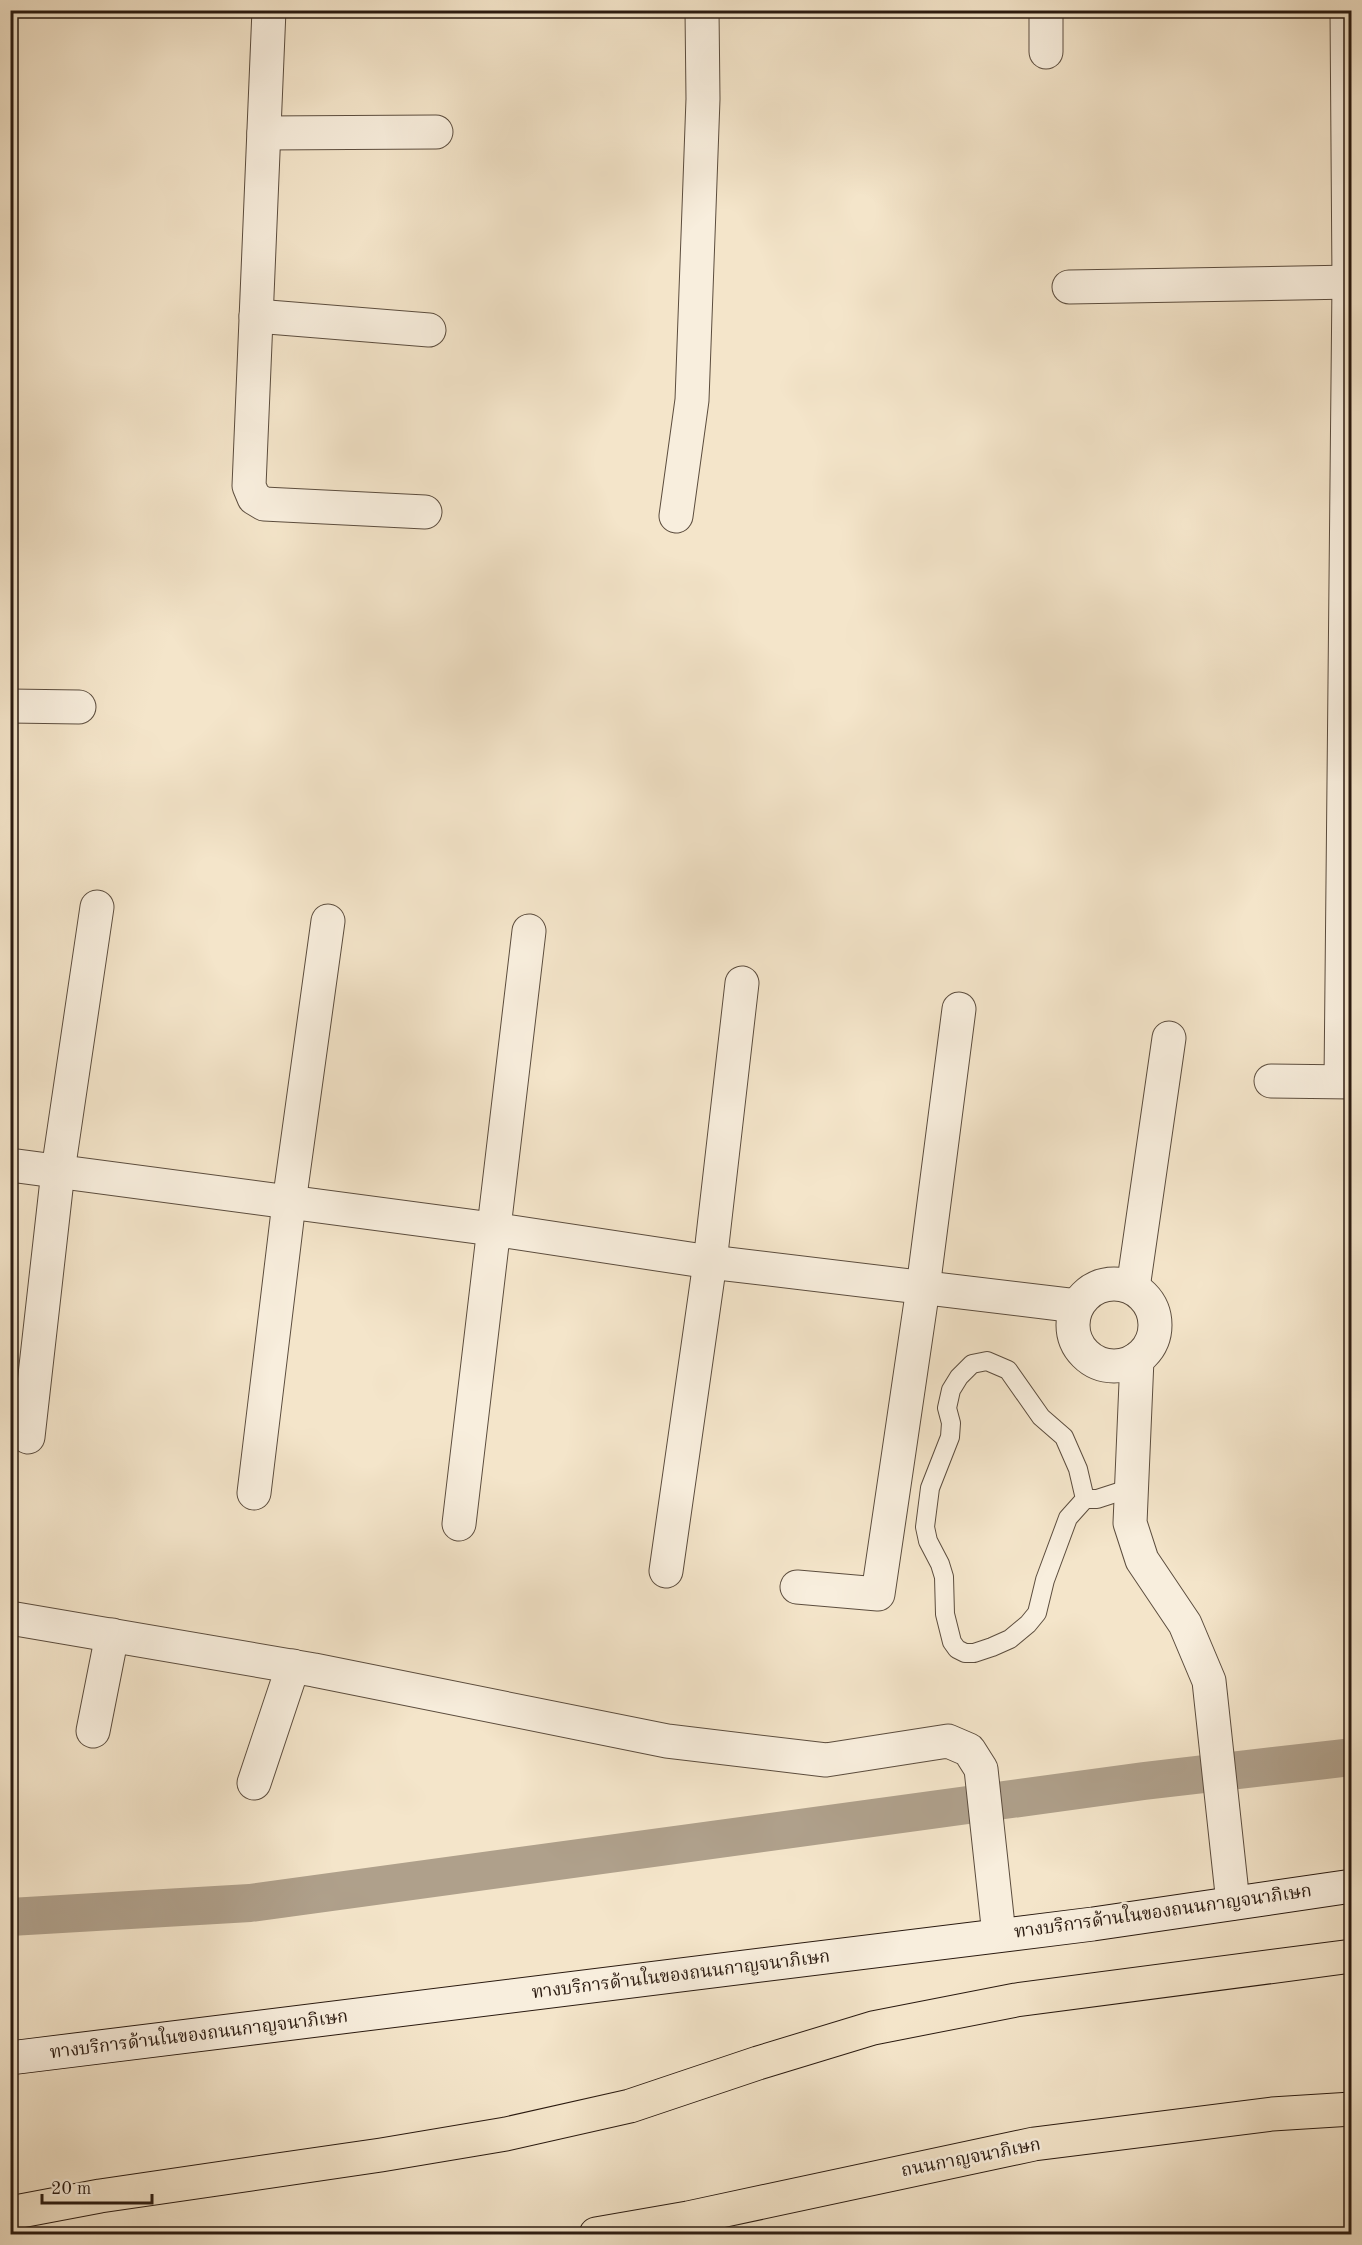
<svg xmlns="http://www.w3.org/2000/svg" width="1362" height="2245" font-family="'Old Standard TT','Noto Serif Thai',serif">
<rect width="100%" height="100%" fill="#f4e5ca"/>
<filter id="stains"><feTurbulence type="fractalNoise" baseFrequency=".00333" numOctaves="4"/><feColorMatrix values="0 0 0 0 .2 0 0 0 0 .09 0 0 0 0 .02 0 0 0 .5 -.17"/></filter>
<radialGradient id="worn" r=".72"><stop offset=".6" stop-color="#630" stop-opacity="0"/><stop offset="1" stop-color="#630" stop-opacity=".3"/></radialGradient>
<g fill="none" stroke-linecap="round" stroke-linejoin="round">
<!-- canal -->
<polyline stroke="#afa08b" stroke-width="38" points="10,1917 250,1903 1144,1781 1352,1757"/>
<!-- lane casing -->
<g stroke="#5c4d3e" stroke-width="20">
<polyline id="lane" points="1085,1499 1078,1469 1064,1437 1041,1417 1008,1370 987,1361 972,1364 959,1377 951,1390 947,1408 951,1423 950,1437 930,1488 925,1527 928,1541 940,1564 944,1577 945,1614 952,1642 957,1649 965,1653 974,1653 992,1647 1010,1639 1028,1624 1037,1613 1045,1580 1068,1518 1085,1499 1097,1499 1131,1488"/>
</g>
<!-- street casing -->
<g stroke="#5c4d3e" stroke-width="35">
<g id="street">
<polyline points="269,10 249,486 254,498 264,504 425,512"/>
<polyline points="1046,52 1046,10"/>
<polyline points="264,133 436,132"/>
<polyline points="1069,287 1352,282"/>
<polyline points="256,316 429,330"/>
<polyline points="676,516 692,400 703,99 702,10"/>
<polyline points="10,706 79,707"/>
<polyline points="1271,1081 1352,1082"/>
<polyline points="1341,1081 1349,282 1347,10"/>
<polyline points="10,1165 492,1229 710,1262 1077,1306"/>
<circle cx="1114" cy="1325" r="41"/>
<polyline points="1133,1288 1169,1038"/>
<polyline points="1137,1359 1130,1523 1142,1560 1185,1624 1209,1681 1233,1903"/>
<polyline points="28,1437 58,1171 97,907"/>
<polyline points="254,1493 289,1203 328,921"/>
<polyline points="459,1524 529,931"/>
<polyline points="666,1571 710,1262 742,983"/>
<polyline points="797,1587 878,1594 923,1288 959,1009"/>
<polyline points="10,1618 314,1670 667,1741 826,1760 948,1741 969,1750 981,1769 999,1935"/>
<polyline points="93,1731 112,1635"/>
<polyline points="254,1783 293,1666"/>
</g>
</g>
<!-- secondary casing -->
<g stroke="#2a1a10" stroke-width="35">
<polyline id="secondary" points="10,2058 1093,1924 1352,1886"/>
</g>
<!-- highway casing -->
<g stroke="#2a1a10" stroke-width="35">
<g id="highway">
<polyline points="10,2213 100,2196 381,2155 506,2134 630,2106 758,2063 873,2028 1016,2000 1352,1956"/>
<polyline points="596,2234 688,2218 1034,2144 1272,2114 1352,2109"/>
</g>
</g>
<!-- lane -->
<use href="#lane" stroke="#f8eedd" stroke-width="18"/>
<!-- street -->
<use href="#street" stroke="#f8eedd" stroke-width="33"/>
<!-- secondary -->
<use href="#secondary" stroke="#f8eedd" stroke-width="33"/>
<!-- highway -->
<use href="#highway" stroke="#f4e5ca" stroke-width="33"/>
</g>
<g text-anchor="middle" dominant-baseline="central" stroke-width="5" stroke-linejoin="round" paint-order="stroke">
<!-- street labels -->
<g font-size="18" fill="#2a1a10" stroke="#f8eedd">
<text transform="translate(1163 1912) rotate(-8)">ทางบริการด้านในของถนนกาญจนาภิเษก</text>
<text transform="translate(681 1975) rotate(-7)">ทางบริการด้านในของถนนกาญจนาภิเษก</text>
<text transform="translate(199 2035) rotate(-7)">ทางบริการด้านในของถนนกาญจนาภิเษก</text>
<text transform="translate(971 2158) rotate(-11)">ถนนกาญจนาภิเษก</text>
</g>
</g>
<!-- margin -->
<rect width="1362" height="2245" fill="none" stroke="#f4e5ca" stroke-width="36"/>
<rect x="12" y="12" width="1338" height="2221" fill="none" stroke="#2a1a10" stroke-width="3"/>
<rect x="18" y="18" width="1326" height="2209" fill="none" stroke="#2a1a10" stroke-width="1.5"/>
<!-- scale -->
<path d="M42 2194v9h110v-9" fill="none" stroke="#2a1a10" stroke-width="3"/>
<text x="51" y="2194" font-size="18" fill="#2a1a10" stroke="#f8eedd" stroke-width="4.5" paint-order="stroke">20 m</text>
<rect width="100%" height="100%" filter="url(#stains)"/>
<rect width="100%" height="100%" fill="url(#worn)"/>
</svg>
